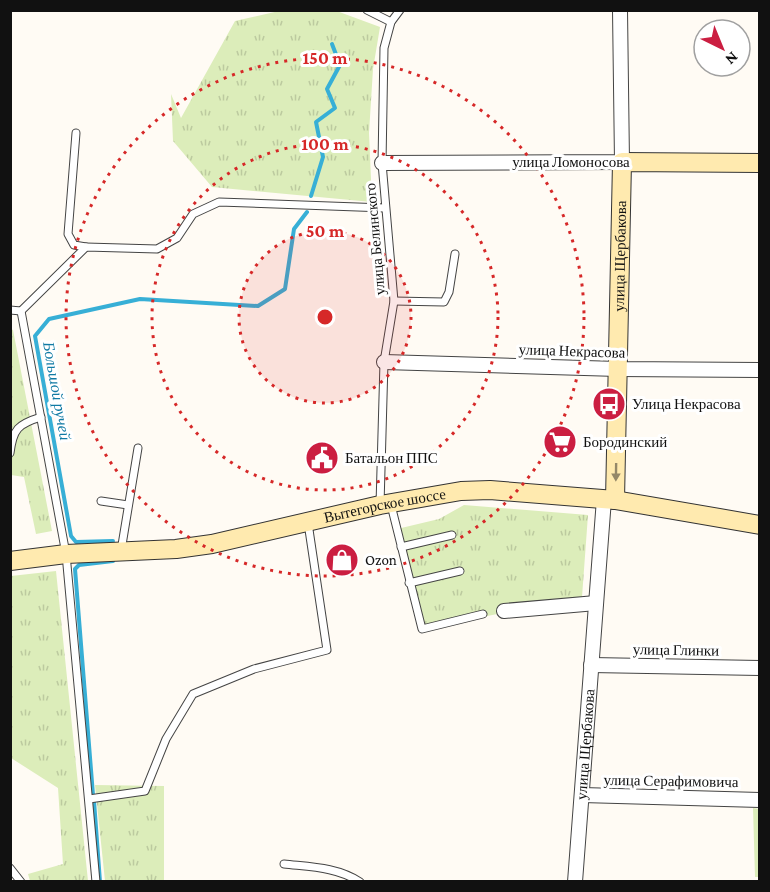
<svg xmlns="http://www.w3.org/2000/svg" width="770" height="892" font-family="'Crimson Pro',serif">
<defs>
<pattern id="grass-tufts" width="24" height="20" patternUnits="userSpaceOnUse" patternTransform="scale(1.5)"><rect width="24" height="20" fill="#dcedba"/><path d="M3 7l-1-3M5 7V3M7 7l1-3M15 17l-1-3M17 17v-4M19 17l1-3" fill="none" stroke="#bcca9f"/></pattern>
</defs>
<rect width="100%" height="100%" fill="#fffbf4"/>
<!-- grass -->
<g fill="url(#grass-tufts)">
<polygon points="334,10 380,27 373,69 369,133 372,202 212,187 173,141 171,94 181,118 235,21 279,11"/>
<polygon points="11,329 13,330 52,531 36,534 24,477 11,475"/>
<polygon points="464,505 588,515 582,597 422,629 397,529 439,519"/>
<polygon points="56,571 88,881 30,881 28,874 63,864 58,788 11,758 11,576"/>
<polygon points="95,785 164,786 164,881 105,881"/>
<polygon points="753,808 759,809 759,877 755,877"/>
</g>
<g fill="none" stroke-linecap="round" stroke-linejoin="round">
<!-- stream -->
<g stroke="#37afd6" stroke-width="4">
<polyline points="311,196 323,157 316,122 335,108 327,89 340,65 332,44"/>
<polyline points="113,541 76,542 71,536 35,336 49,319 140,299 258,306 285,289 294,229 307,212"/>
<polyline points="93,795 75,569 79,565 113,561"/>
<polyline points="94,801 100,882"/>
</g>
<!-- lane casing -->
<g stroke="#444" stroke-width="9">
<g id="lane">
<polyline points="367,10 391,22"/>
<polyline points="76,133 68,234 74,245 86,247"/>
<polyline points="394,301 444,302 449,292 455,254"/>
<polyline points="10,310 21,311 86,247 157,249 177,238 193,214 219,202 385,208"/>
<polyline points="21,311 66,554 96,882"/>
<path d="M10,453C13,429 18,424 41,417"/>
<polyline points="101,501 128,505"/>
<polyline points="380,505 384,362 394,301 382,163 384,48 391,22 400,10"/>
<polyline points="391,505 422,629 483,614"/>
<polyline points="401,547 452,535"/>
<polyline points="121,551 138,448"/>
<polyline points="409,583 460,571"/>
<polyline points="89,799 145,791 166,739 193,694 254,669 327,650 308,523"/>
<path d="M284,864C310,867 337,867 360,882"/>
<polyline points="10,868 21,882"/>
</g>
</g>
<!-- street casing -->
<g stroke="#444" stroke-width="16">
<g id="street">
<polyline points="382,163 622,162 620,10"/>
<polyline points="384,362 618,369 760,370"/>
<polyline points="504,611 596,603"/>
<polyline points="591,665 760,668"/>
<polyline points="582,795 760,800"/>
<path id="s1" d="M575,882L604,499"/>
</g>
</g>
<!-- secondary casing -->
<g stroke="#333" stroke-width="20">
<g id="secondary">
<path id="s2" d="M615,500L622,162L760,163"/>
<path id="s3" d="M10,561L66,554L176,549L212,544L380,505L461,491L490,490L615,500L760,525"/>
</g>
</g>
<!-- lane -->
<use href="#lane" stroke="#fff" stroke-width="7"/>
<!-- street -->
<use href="#street" stroke="#fff" stroke-width="14"/>
<!-- secondary -->
<use href="#secondary" stroke="#ffeaaf" stroke-width="18"/>
</g>
<!-- one-way arrows -->
<defs><path id="oneway-solid" d="M-6-.8H1V-3.2L6.5 0L1 3.2V.8H-6Z" transform="scale(1.5)"/></defs>
<use fill="#948868" href="#oneway-solid" transform="translate(616 472) rotate(91)"/>
<!-- distance rings -->
<circle cx="325" cy="317" r="86" fill="#d62828" fill-opacity=".12"/>
<g fill="none" stroke="#d62828" stroke-width="3" stroke-dasharray="3 6">
<circle cx="325" cy="317" r="86"/>
<circle cx="325" cy="317" r="173"/>
<circle cx="325" cy="317" r="259"/>
</g>
<!-- icons -->
<defs>
<g id="bus-disc" transform="scale(1.725)"><circle r="9.5" fill="#cb1e41" stroke="#fff"/><path d="M-5-6H5V4H4V6H2V4H-2V6H-4V4H-5ZM-3.5-4V0h7V-4ZM-3.5 1.2v1.5H-2V1.2ZM2 1.2v1.5H3.5V1.2Z" fill="#fff"/></g>
<g id="supermarket-disc" transform="scale(1.725)"><circle r="9.5" fill="#cb1e41" stroke="#fff"/><path d="M-6-5.5h2.5l.6 2H6L4.5 2H-2.5L-4.4-4H-6ZM-1.5 3.2a1.3 1.3 0 1 0 .1 0ZM3 3.2a1.3 1.3 0 1 0 .1 0Z" fill="#fff"/></g>
<g id="civic-disc" transform="scale(1.725)"><circle r="9.5" fill="#cb1e41" stroke="#fff"/><path d="M-.6-6.5H3V-4.5H.6V-3L4-1V1h2V6H-6V1h2V-1L-.6-3ZM-1.2 2.5V6h2.4V2.5Z" fill="#fff"/></g>
<g id="shop-disc" transform="scale(1.725)"><circle r="9.5" fill="#cb1e41" stroke="#fff"/><path d="M-5-2.5h2.3a2.7 3.5 0 0 1 5.4 0H5L5.5 6h-11ZM-1.5-2.5h3a1.5 2.3 0 0 0-3 0Z" fill="#fff"/></g>
</defs>
<g fill-rule="evenodd">
<use href="#bus-disc" x="609" y="404"/>
<use href="#supermarket-disc" x="560" y="442"/>
<use href="#civic-disc" x="322" y="458"/>
<use href="#shop-disc" x="342" y="560"/>
</g>
<g text-anchor="middle" dominant-baseline="central" stroke-width="6" stroke-linejoin="round" paint-order="stroke">
<!-- street labels -->
<g font-size="15" fill="#111" stroke="#fff">
<text x="571" y="162">улица Ломоносова</text>
<text transform="translate(375 239) rotate(-95)">улица Белинского</text>
<text stroke="none"><textPath href="#s2" startOffset="244">улица Щербакова</textPath></text>
<text transform="translate(572 351) rotate(2)">улица Некрасова</text>
<text stroke="none"><textPath href="#s3" startOffset="380">Вытегорское шоссе</textPath></text>
<text transform="translate(676 650) rotate(1)">улица Глинки</text>
<text stroke="none"><textPath href="#s1" startOffset="138">улица Щербакова</textPath></text>
<text transform="translate(671 781) rotate(1)">улица Серафимовича</text>
</g>
<!-- poi labels -->
<g font-size="15" fill="#111" stroke="#fff" text-anchor="start">
<text x="632" y="404">Улица Некрасова</text>
<text x="583" y="442">Бородинский</text>
<text x="345" y="458">Батальон ППС</text>
<text x="365" y="560">Ozon</text>
</g>
<!-- water labels -->
<g font-size="16" font-style="italic" fill="#107aa4" stroke="#fff">
<text transform="translate(57 391) rotate(80)">Большой ручей</text>
</g>
</g>
<circle cx="325" cy="317" r="9" fill="#d62828" stroke="#fff" stroke-width="3"/>
<g font-size="18" text-anchor="middle" font-weight="bold" fill="#d62828" stroke="#fff" stroke-width="6" stroke-linejoin="round" paint-order="stroke">
<text x="325" y="64">150 m</text>
<text x="325" y="150">100 m</text>
<text x="325" y="237">50 m</text>
</g>
<!-- border -->
<rect width="770" height="892" fill="none" stroke="#111111" stroke-width="24"/>
<!-- north arrow -->
<g transform="translate(722 48) rotate(137)"><circle r="28" fill="#ffffff" stroke="#a0a0a0" stroke-width="1.5"/>
<path d="M0-4.5L10 22L0 15L-10 22Z" fill="#cb1e41"/>
<text y="-9" font-size="16" font-weight="bold" text-anchor="middle" fill="#111111">N</text>
</g>
</svg>
